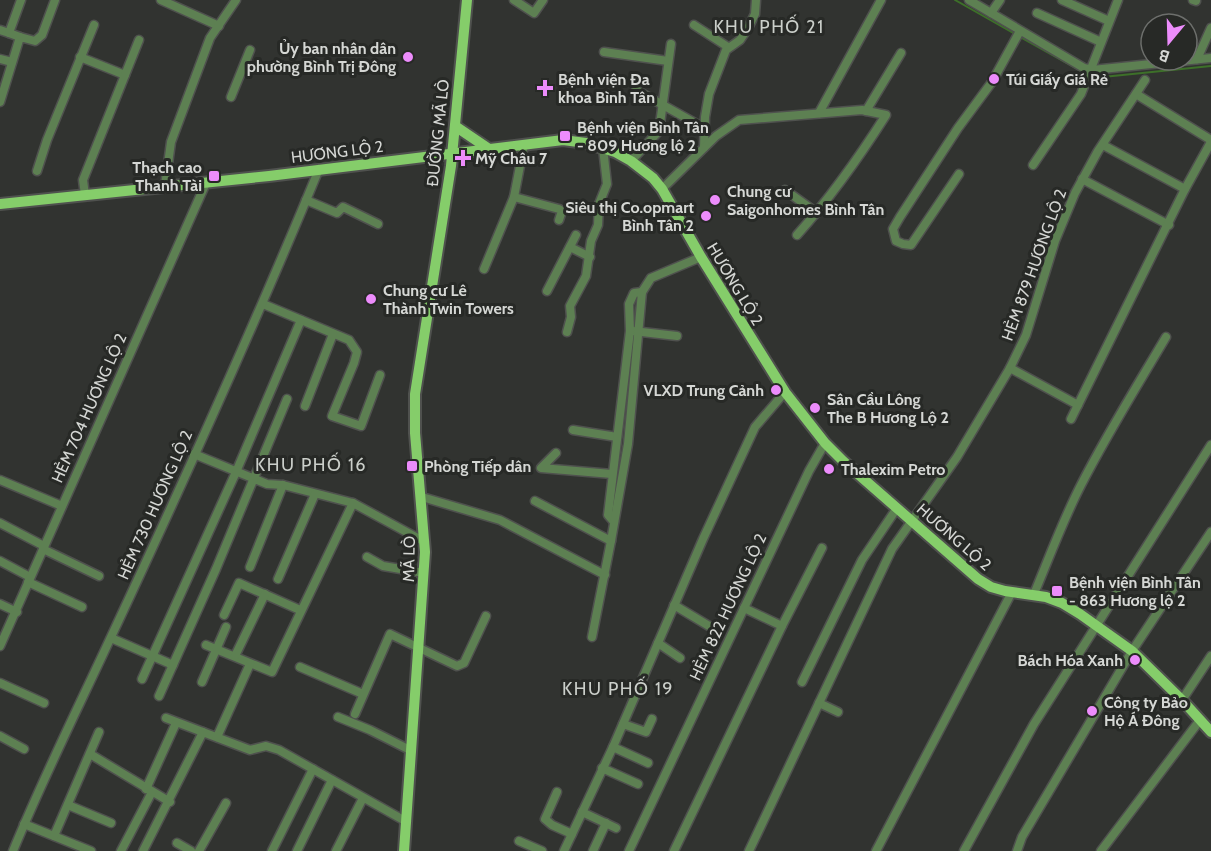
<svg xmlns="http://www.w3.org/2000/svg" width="1211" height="851" font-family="Cabin,sans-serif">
<rect width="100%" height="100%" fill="#313330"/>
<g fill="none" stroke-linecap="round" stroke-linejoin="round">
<!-- stream -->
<g stroke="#3d7029" stroke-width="2">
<polyline points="955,0 1015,34"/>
<polyline points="1020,37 1086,74"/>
<polyline points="1091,76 1093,78 1211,66"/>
</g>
<!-- minor casing -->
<g stroke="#4f514e" stroke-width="11">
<g id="minor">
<polyline points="161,0 219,26"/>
<polyline points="514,0 534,13 543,0"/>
<polyline points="969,0 1084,68 1092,70 1211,58"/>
<polyline points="1062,0 1109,21"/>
<polyline points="1193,0 1196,1"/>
<polyline points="991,13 1000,0"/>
<polyline points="1037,13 1101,42"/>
<polyline points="694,25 728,47"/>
<polyline points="0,30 9,33"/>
<polyline points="20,37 9,33 21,0"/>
<polyline points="604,52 668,61"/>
<polyline points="80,57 125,75"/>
<polyline points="0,59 12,62"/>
<polyline points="1197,59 1211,28"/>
<polyline points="636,90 704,128"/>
<polyline points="1136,94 1211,140"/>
<polyline points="231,97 250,50"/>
<polyline points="0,102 20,37 35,41 42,35 55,0"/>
<polyline points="866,111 901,53"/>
<polyline points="819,113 881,0"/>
<polyline points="1103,145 1185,189"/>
<polyline points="704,147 705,117 709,94 726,50 740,40 748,28 755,14 756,0"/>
<polyline points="631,161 659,131 671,44"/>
<polyline points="1033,165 1081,94 1118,0"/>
<polyline points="37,171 47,140 94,25"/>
<polyline points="959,174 911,245 903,244 896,241 893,229 900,217 958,128 992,82 1020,31"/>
<polyline points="1082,179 1169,225"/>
<polyline points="165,186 171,142 210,38 236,0"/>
<path d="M662,189L716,136L739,120L862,110L886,115C858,159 832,196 797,235"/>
<polyline points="785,190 817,213"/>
<polyline points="85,195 83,180 139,40"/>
<polyline points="514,197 559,209 562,211 559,220"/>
<polyline points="306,200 337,213 343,207 378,224"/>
<polyline points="570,247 590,257"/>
<polyline points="484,269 514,197 524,145"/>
<polyline points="547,291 576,235"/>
<polyline points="263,304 349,340 357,352 354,363 332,416 361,426 380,375"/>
<polyline points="633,331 677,336"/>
<polyline points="567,332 571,317 570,306 586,276 591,241 598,225 599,204 607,184 603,148"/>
<polyline points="1010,368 1078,405"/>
<polyline points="305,406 333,334"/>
<polyline points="1071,419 1185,189 1211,142"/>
<polyline points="573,430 617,437"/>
<polyline points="556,453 541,468 612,474"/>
<polyline points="194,454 267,484 283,485 353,503"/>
<polyline points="0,480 62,506"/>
<polyline points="422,497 500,520 605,575"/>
<polyline points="535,501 611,541"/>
<polyline points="614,522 608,515 630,331 629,304 634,293 642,292"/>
<polyline points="0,523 44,546"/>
<polyline points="43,549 99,576"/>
<polyline points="367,557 383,566 424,573"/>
<polyline points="0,561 30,577"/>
<polyline points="250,567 283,485"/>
<polyline points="278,579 315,494"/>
<polyline points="28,582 82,607"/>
<path d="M1034,594C1049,558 1063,520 1081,485C1107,434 1137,386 1166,337"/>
<polyline points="0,604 17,612"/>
<polyline points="674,605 709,626"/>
<polyline points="744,608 782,626"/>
<polyline points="224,615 239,583 300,610"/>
<polyline points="592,637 611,541 628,444 642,292 651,278 701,257"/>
<polyline points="111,638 173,665"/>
<polyline points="658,643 680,658"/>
<polyline points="206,645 272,672 353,503 425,542"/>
<polyline points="0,646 206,183"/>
<polyline points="235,656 265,594"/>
<polyline points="300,667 363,694"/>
<polyline points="142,679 236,472 301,320"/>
<polyline points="202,682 226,627"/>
<polyline points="802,682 862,560 897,508"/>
<polyline points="0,683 44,703"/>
<polyline points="159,696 216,569 287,399"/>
<polyline points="1182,700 1211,656"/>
<polyline points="819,703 838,712"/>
<polyline points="355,714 390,634 457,666 464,663 486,616"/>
<polyline points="338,717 370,730 412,751"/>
<polyline points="166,718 250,750 266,746 279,750 407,822"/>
<polyline points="623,724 646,732 652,719"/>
<polyline points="0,736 24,749"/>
<polyline points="217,737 250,664"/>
<polyline points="613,747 648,763"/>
<polyline points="90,754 170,802"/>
<polyline points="602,768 638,784"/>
<polyline points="146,789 176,723"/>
<polyline points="557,792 545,819 552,825 572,834"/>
<polyline points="68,805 111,823"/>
<polyline points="582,812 616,828"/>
<polyline points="24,824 91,851"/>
<polyline points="54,836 99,732"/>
<polyline points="519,841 542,851"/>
<polyline points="177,843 191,851"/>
<path d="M13,851C43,778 78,708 111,637C183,483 254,327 319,169"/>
<polyline points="121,851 152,792"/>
<polyline points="143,851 203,732"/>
<polyline points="199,851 226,803"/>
<polyline points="272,851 313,769"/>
<polyline points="297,851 332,780"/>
<polyline points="336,851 363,798"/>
<polyline points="564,851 613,747 703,539 755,427 785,392"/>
<polyline points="593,851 606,823"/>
<polyline points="629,851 809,471 825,443"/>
<polyline points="674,851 782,626 822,548"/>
<polyline points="749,851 892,549 957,457 1010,368 1026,335 1055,241 1075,193 1098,151 1145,80"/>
<polyline points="876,851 1012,592"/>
<polyline points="964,851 1034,724 1211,445"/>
<polyline points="1017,851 1022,837 1132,651 1211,532"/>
<polyline points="1101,851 1200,720"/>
</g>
</g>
<!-- major casing -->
<g stroke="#4f514e" stroke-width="14">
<g id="major">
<polyline points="455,126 489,149"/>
<polyline points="0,204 269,176 563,140 586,143 615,152 631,161 653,178 662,189 701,257 785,392 825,443 843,461 978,579 991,587 1005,591 1046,597 1062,603 1080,614 1132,651 1182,700 1211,732"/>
<polyline points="404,851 425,552 415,433 415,394 451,166 467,0"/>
</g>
</g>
<!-- minor -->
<use href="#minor" stroke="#5d8052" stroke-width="8"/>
<!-- major -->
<use href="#major" stroke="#85cd6a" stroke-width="10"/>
</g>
<!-- markers -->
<g fill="#ec8cfb" stroke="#272926" stroke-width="2">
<circle cx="408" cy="57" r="6"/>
<circle cx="994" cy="79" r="6"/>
<path d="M542 79h6v6h6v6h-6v6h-6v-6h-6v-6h6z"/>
<rect x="559" y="130" width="12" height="12" rx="3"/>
<path d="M460 149h6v6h6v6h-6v6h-6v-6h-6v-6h6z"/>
<rect x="208" y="170" width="12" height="12" rx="3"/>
<circle cx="715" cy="200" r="6"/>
<circle cx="706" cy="216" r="6"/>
<circle cx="371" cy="299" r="6"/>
<circle cx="776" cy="390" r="6"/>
<circle cx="815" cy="408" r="6"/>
<rect x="406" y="460" width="12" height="12" rx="3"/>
<circle cx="829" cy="469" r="6"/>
<rect x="1051" y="585" width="12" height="12" rx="3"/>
<circle cx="1135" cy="660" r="6"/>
<circle cx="1092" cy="711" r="6"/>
</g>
<g text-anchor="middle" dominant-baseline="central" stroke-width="6" stroke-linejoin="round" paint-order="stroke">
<!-- poi labels -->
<g font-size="16" font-weight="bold" fill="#d5d7d4" stroke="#272926" text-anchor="start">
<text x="396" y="48" text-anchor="end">Ủy ban nhân dân<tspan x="396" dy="18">phường Bình Trị Đông</tspan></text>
<text x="558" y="79">Bệnh viện Đa<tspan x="558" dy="18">khoa Bình Tân</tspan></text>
<text x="1006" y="79">Túi Giấy Giá Rẻ</text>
<text x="577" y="127">Bệnh viện Bình Tân<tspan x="577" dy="18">- 809 Hương lộ 2</tspan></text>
<text x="475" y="158">Mỹ Châu 7</text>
<text x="202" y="167" text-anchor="end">Thạch cao<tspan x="202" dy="18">Thanh Tài</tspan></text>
<text x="727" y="191">Chung cư<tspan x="727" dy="18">Saigonhomes Bình Tân</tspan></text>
<text x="694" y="207" text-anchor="end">Siêu thị Co.opmart<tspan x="694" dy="18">Bình Tân 2</tspan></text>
<text x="383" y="290">Chung cư Lê<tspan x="383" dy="18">Thành Twin Towers</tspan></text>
<text x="764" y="390" text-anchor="end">VLXD Trung Cảnh</text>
<text x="827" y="399">Sân Cầu Lông<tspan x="827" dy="18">The B Hương Lộ 2</tspan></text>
<text x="424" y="466">Phòng Tiếp dân</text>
<text x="841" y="469">Thalexim Petro</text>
<text x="1069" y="582">Bệnh viện Bình Tân<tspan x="1069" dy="18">- 863 Hương lộ 2</tspan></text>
<text x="1123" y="660" text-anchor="end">Bách Hóa Xanh</text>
<text x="1104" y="702">Công ty Bảo<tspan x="1104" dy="18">Hộ Á Đông</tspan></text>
</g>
<!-- street labels -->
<g font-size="16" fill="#d5d7d4" stroke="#272926">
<text transform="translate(438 133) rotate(-84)">ĐƯỜNG MÃ LÒ</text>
<text transform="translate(337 152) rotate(-7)">HƯƠNG LỘ 2</text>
<text transform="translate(1034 265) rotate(-70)">HẺM 879 HƯƠNG LỘ 2</text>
<text transform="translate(735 284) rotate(59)">HƯƠNG LỘ 2</text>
<text transform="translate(89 408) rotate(-66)">HẺM 704 HƯƠNG LỘ 2</text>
<text transform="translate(155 505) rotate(-66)">HẺM 730 HƯƠNG LỘ 2</text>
<text transform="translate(954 537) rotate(41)">HƯƠNG LỘ 2</text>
<text transform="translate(409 559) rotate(-89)">MÃ LÒ</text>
<text transform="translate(728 607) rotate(-65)">HẺM 822 HƯƠNG LỘ 2</text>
</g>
<!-- neighbourhood labels -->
<g font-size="18" letter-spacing="1.5" fill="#cbcfca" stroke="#272926">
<text x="769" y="27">KHU PHỐ 21</text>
<text x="311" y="465">KHU PHỐ 16</text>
<text x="618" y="689">KHU PHỐ 19</text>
</g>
</g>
<!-- north arrow -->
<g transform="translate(1169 42) rotate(199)"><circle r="28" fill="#272926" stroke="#6d6f6c" stroke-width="1.5"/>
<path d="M0-4.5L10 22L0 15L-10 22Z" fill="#ec8cfb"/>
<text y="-9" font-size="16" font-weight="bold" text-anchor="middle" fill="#d5d7d4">B</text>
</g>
</svg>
